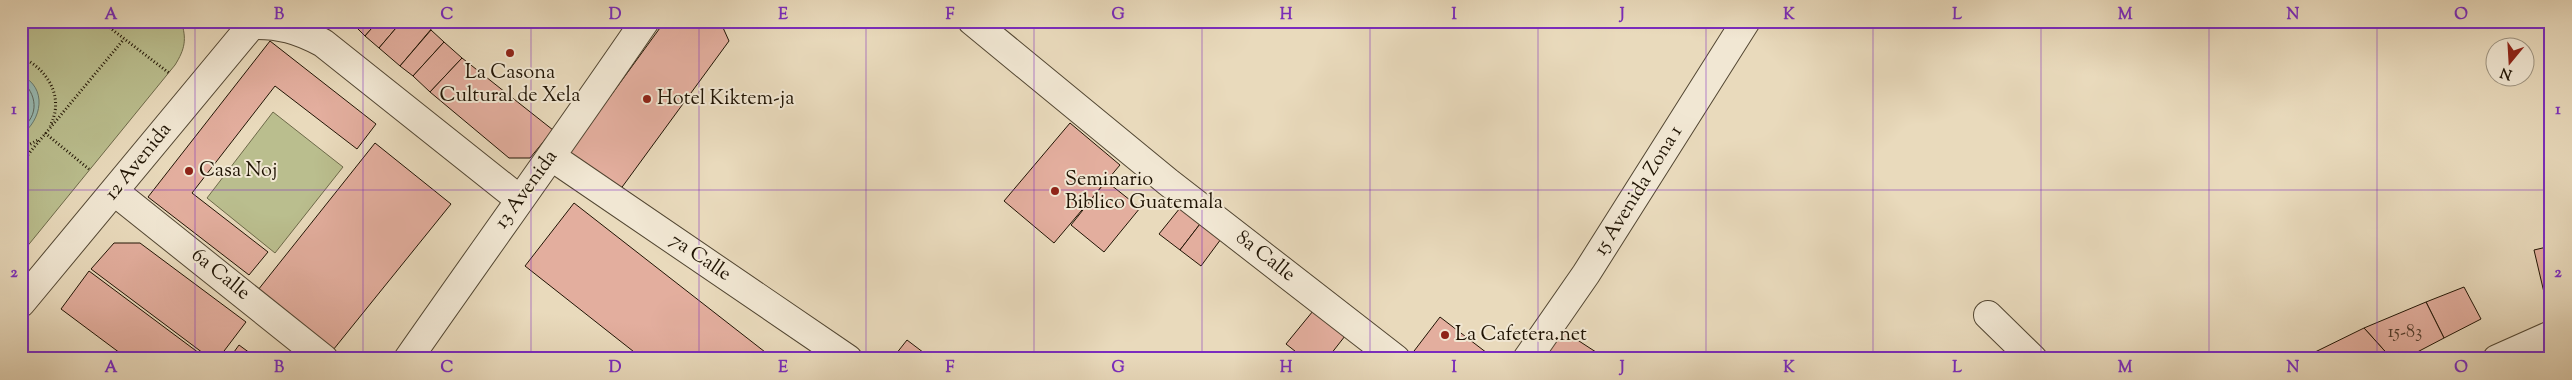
<svg xmlns="http://www.w3.org/2000/svg" width="2572" height="380" font-family="'Sorts Mill Goudy',serif">
<rect width="100%" height="100%" fill="#e9dabc"/>
<filter id="stains"><feTurbulence type="fractalNoise" baseFrequency=".004" numOctaves="4"/><feColorMatrix values="0 0 0 0 .2 0 0 0 0 .09 0 0 0 0 .02 0 0 0 .5 -.17"/></filter>
<radialGradient id="worn" r=".72"><stop offset=".6" stop-color="#630" stop-opacity="0"/><stop offset="1" stop-color="#630" stop-opacity=".3"/></radialGradient>
<!-- green -->
<g fill="#babe8e" stroke="#6d6949">
<path d="M21,21H181C187,39 185,49 175,65L21,254Z"/>
<polygon points="273,112 343,167 275,253 207,198"/>
</g>
<!-- water -->
<path fill="#97bab3" stroke="#67786d" d="M21,75C48,88 42,120 21,135Z"/>
<g fill="none" stroke-linecap="round" stroke-linejoin="round">
<!-- shore -->
<path stroke="#5c675c" stroke-width="1" d="M21,80C37,94 40,115 21,129"/>
</g>
<!-- building -->
<g fill="#e3ae9e" stroke="#201404">
<polygon points="350,21 378,21 365,36"/>
<polygon points="378,21 402,21 379,48 365,36"/>
<polygon points="402,21 438,21 400,66 379,48"/>
<polygon points="665,21 720,21 729,41 617,194 566,157"/>
<polygon points="431,30 444,42 413,76 400,66"/>
<polygon points="270,41 376,124 357,149 275,86 192,193 268,252 249,275 148,197"/>
<polygon points="444,42 462,58 430,92 413,76"/>
<polygon points="462,58 553,130 530,158 509,158 430,92"/>
<polygon points="1070,123 1120,165 1054,243 1004,201"/>
<polygon points="375,143 451,204 329,355 254,295"/>
<polygon points="1106,181 1140,208 1104,252 1071,225"/>
<polygon points="574,203 774,359 643,359 525,266"/>
<polygon points="1180,208 1200,224 1180,250 1159,234"/>
<polygon points="1200,224 1221,239 1201,266 1180,250"/>
<polygon points="114,243 140,243 246,322 218,359 211,359 91,269"/>
<polygon points="2551,246 2551,300 2546,301 2534,250"/>
<polygon points="89,271 207,359 128,359 61,309"/>
<polygon points="2464,287 2481,319 2444,338 2426,302"/>
<polygon points="2426,302 2444,338 2404,359 2392,359 2364,328"/>
<polygon points="1313,311 1345,336 1327,359 1305,359 1286,344"/>
<polygon points="1440,317 1487,353 1483,359 1416,359 1411,355"/>
<polygon points="2364,328 2392,359 2315,359 2311,354"/>
<polygon points="1562,330 1599,354 1596,359 1544,359"/>
<polygon points="907,340 932,359 892,359"/>
<polygon points="239,345 258,359 229,359"/>
</g>
<g fill="none" stroke-linecap="round" stroke-linejoin="round">
<!-- minor casing -->
<g stroke="#524632" stroke-width="30">
<g id="minor">
<path d="M247,21L252,25C279,24 299,30 323,43L519,199"/>
<polyline points="972,21 1168,182 1396,359"/>
<polyline points="552,157 848,359"/>
<polyline points="115,192 324,359"/>
<polyline points="21,303 255,21"/>
<polyline points="1988,315 2033,359"/>
<path d="M408,359C487,246 567,135 645,21"/>
<polyline points="1527,359 1586,274 1746,21"/>
<polyline points="2497,359 2551,335"/>
</g>
</g>
<!-- path -->
<g stroke="#201404" stroke-width="3" stroke-dasharray="1 2.5" stroke-linecap="butt">
<polyline points="101,21 169,73"/>
<path d="M21,57C48,69 65,98 50,126"/>
<polyline points="45,133 90,170"/>
<polyline points="21,149 38,140"/>
<polyline points="21,163 124,39"/>
</g>
<!-- minor -->
<use href="#minor" stroke="#f1e7d3" stroke-width="28"/>
</g>
<!-- grid -->
<path fill="none" stroke="#7b2cbf" stroke-width="1" stroke-opacity="0.55" d="M195,21V359M363,21V359M531,21V359M699,21V359M866,21V359M1034,21V359M1202,21V359M1370,21V359M1538,21V359M1706,21V359M1873,21V359M2041,21V359M2209,21V359M2377,21V359M21,190H2551"/>
<!-- markers -->
<g fill="#8f2418" stroke="#f1e7d3" stroke-width="2">
<circle cx="510" cy="53" r="5"/>
<circle cx="647" cy="99" r="5"/>
<circle cx="189" cy="171" r="5"/>
<circle cx="1055" cy="191" r="5"/>
<circle cx="1445" cy="335" r="5"/>
</g>
<g text-anchor="middle" dominant-baseline="central" stroke-width="4" stroke-linejoin="round" paint-order="stroke">
<!-- number labels -->
<g font-size="18" fill="#513a2a">
<text x="2405" y="333">15-83</text>
</g>
<!-- poi labels -->
<g font-size="20" fill="#201404" stroke="#f1e7d3" text-anchor="start">
<text x="510" y="73" text-anchor="middle">La Casona<tspan x="510" dy="23">Cultural de Xela</tspan></text>
<text x="657" y="99">Hotel Kiktem-ja</text>
<text x="199" y="171">Casa Noj</text>
<text x="1065" y="180">Seminario<tspan x="1065" dy="23">Biblico Guatemala</tspan></text>
<text x="1455" y="335">La Cafetera.net</text>
</g>
<!-- street labels -->
<g font-size="20" fill="#201404" stroke="#f1e7d3">
<text transform="translate(139 162) rotate(-51)">12 Avenida</text>
<text transform="translate(527 190) rotate(-54)">13 Avenida</text>
<text transform="translate(1639 191) rotate(-58)">15 Avenida Zona 1</text>
<text transform="translate(1265 257) rotate(38)">8a Calle</text>
<text transform="translate(700 258) rotate(34)">7a Calle</text>
<text transform="translate(220 275) rotate(39)">6a Calle</text>
</g>
</g>
<!-- margin -->
<rect width="2572" height="380" fill="none" stroke="#e9dabc" stroke-width="55"/>
<!-- north arrow -->
<g transform="translate(2510 62) rotate(198)"><circle r="24" fill="#f1e7d3" stroke="#9d9380"/>
<path d="M0-4L9 19L0 12L-9 19Z" fill="#8f2418"/>
<text y="-8" font-size="14" font-weight="bold" text-anchor="middle" fill="#201404">N</text>
</g>
<rect x="28" y="28" width="2516" height="324" fill="none" stroke="#7b2cbf" stroke-width="2"/>
<g font-size="16" text-anchor="middle" font-weight="bold" fill="#7b2cbf">
<text x="111" y="19">A</text>
<text x="279" y="19">B</text>
<text x="447" y="19">C</text>
<text x="615" y="19">D</text>
<text x="783" y="19">E</text>
<text x="950" y="19">F</text>
<text x="1118" y="19">G</text>
<text x="1286" y="19">H</text>
<text x="1454" y="19">I</text>
<text x="1622" y="19">J</text>
<text x="1789" y="19">K</text>
<text x="1957" y="19">L</text>
<text x="2125" y="19">M</text>
<text x="2293" y="19">N</text>
<text x="2461" y="19">O</text>
<text x="14" y="114">1</text>
<text x="2558" y="114">1</text>
<text x="14" y="277">2</text>
<text x="2558" y="277">2</text>
<text x="111" y="372">A</text>
<text x="279" y="372">B</text>
<text x="447" y="372">C</text>
<text x="615" y="372">D</text>
<text x="783" y="372">E</text>
<text x="950" y="372">F</text>
<text x="1118" y="372">G</text>
<text x="1286" y="372">H</text>
<text x="1454" y="372">I</text>
<text x="1622" y="372">J</text>
<text x="1789" y="372">K</text>
<text x="1957" y="372">L</text>
<text x="2125" y="372">M</text>
<text x="2293" y="372">N</text>
<text x="2461" y="372">O</text>
</g>
<rect width="100%" height="100%" filter="url(#stains)"/>
<rect width="100%" height="100%" fill="url(#worn)"/>
</svg>
